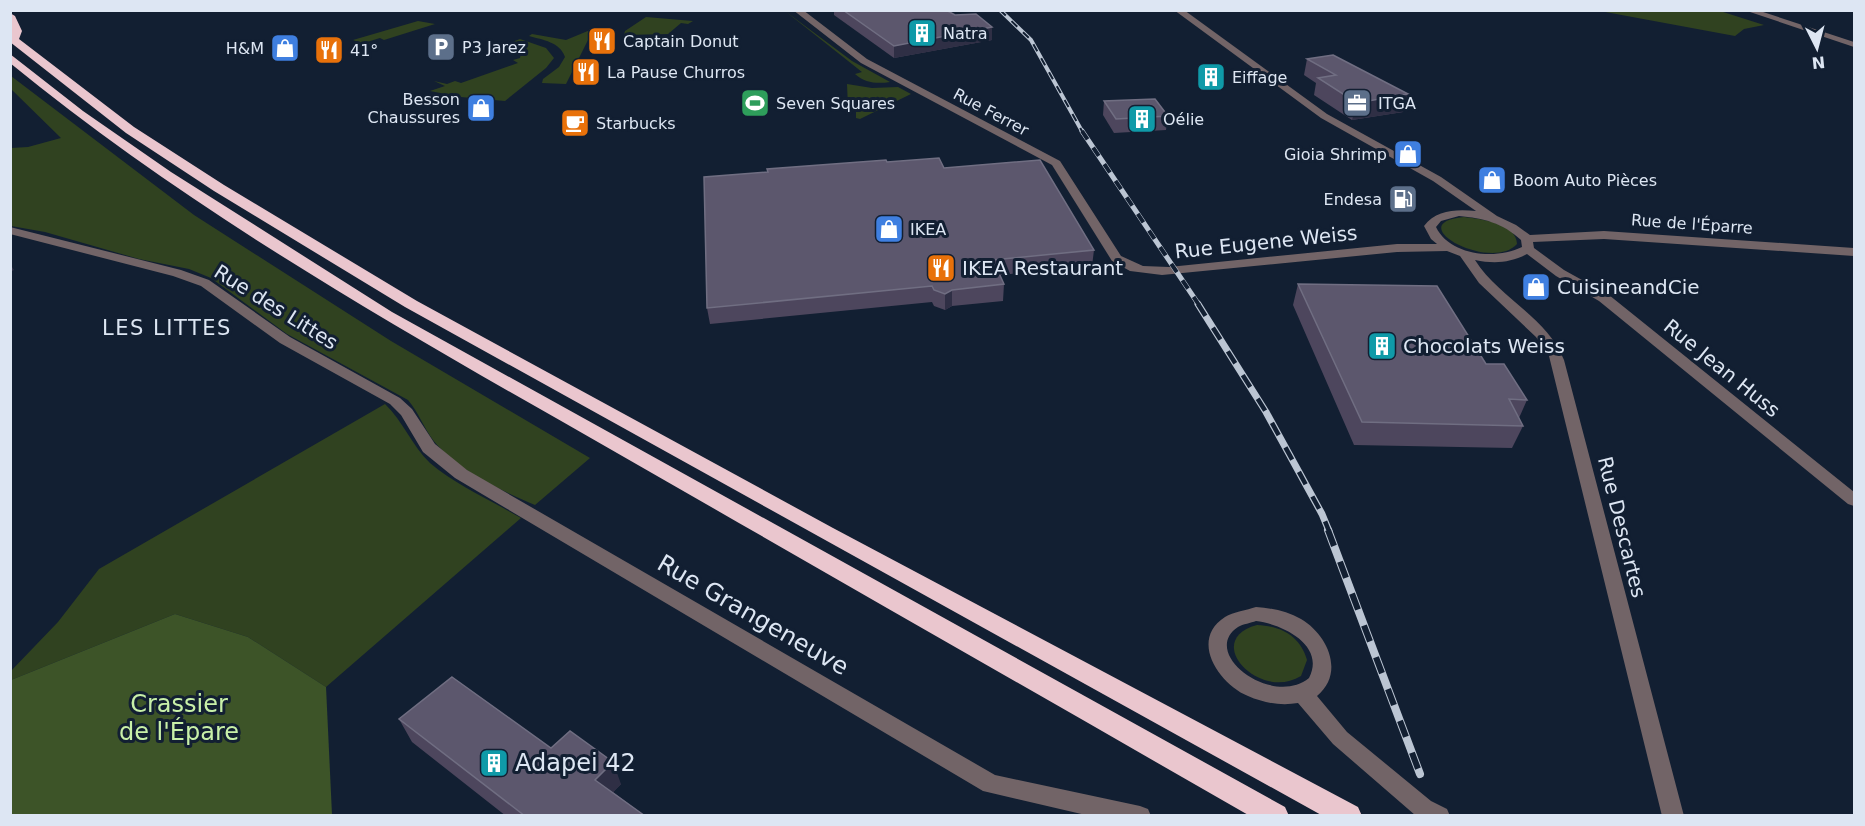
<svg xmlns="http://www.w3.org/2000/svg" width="1865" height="826" font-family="'DejaVu Sans',sans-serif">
<rect width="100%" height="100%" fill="#121f32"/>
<!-- green -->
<g fill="#304220">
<path d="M785,11L852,61L890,82C877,84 865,83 855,74L862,72Z"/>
<polygon points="1600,11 1720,11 1764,25 1744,29 1735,36"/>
<polygon points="646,17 693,21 688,24 681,23 668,34 624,35 625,31"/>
<polygon points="418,21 435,24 384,40 380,38 367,42 374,46 370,47 353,40"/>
<path d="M595,28H599L591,33L598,36H590L566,84L542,83L543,79L559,67L565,57C560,42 543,40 529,36L532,34L566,40Z"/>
<polygon points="520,39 546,48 554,58 546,68 505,101 461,97 430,91 445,86 434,81 447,84 455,81 461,83 518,63 513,60 520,58 522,47 512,42"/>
<path d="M11,76L194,215L391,341L590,458L535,505C500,490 458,471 433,440C424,428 419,413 408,400L287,334L211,278L189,269L139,259L45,232L11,226V148L28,147L61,138L11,89Z"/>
<polygon points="847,84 872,88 898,87 911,94 860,119 856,118 856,107 848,107"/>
<path d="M1464,217C1480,219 1517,223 1517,244C1491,273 1399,223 1464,217Z"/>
<path d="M385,404C403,421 412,446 430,463C454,484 492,501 521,518L326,687L248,637L175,614L11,680L10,672L58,622L99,569Z"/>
<path d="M1257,625C1281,626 1300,636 1307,660L1301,676C1259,702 1201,640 1257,625Z"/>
</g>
<!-- forest -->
<polygon fill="#3d5428" points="175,614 248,637 326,687 332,815 11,815 11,680"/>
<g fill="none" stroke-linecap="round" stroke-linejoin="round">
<!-- minor -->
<g fill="#726467" fill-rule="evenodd">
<path d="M793,10H803L867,59L1060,161L1121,256L1143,266L1169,267L1397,244H1437L1431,239L1424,226C1436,210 1456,209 1476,211L1433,181L1321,118L1174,10H1184L1327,114L1441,177L1497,216L1516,225L1530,235L1604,231L1854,248V256L1604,239L1533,242L1534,248L1564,270L1609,295L1854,492V506L1848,504L1599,301L1556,276L1527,254C1510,263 1494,264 1475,260C1499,298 1547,317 1564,360L1684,816H1662L1549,356L1536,337L1479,283L1460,256L1447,251L1397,252L1162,275L1130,271L1112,261L1052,165L861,63ZM1459,216C1483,218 1503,223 1521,240L1522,247C1496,260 1450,256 1436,227L1441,221Z"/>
<polygon points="1744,10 1757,10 1854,42 1854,47"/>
<polygon points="10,227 181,270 209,280 290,337 400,398 412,409 435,444 467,470 995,775 1140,806 1148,809 1151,816 1090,816 983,791 455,478 423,452 401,415 390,404 280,343 201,286 173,276 10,234"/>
<path d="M1256,607C1271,608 1287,611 1301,619C1328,635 1345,673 1317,696L1347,732L1431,801L1447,809L1450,816L1415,815L1333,744L1298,703C1281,706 1264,703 1248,696C1219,684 1189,640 1225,617C1233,612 1247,610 1256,607ZM1256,621C1282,624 1326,645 1309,678C1272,708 1199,653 1238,627C1243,624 1251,623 1256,621Z"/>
</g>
<!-- highway -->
<g fill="#eac6ce" fill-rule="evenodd">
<polygon points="10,13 15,16 22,31 19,39 134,127 224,185 417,301 833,528 1358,807 1362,816 1323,816 405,307 214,191 126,133 10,42"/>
<path d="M10,54L83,111L171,172L392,312L1285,807L1289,816H1250C1039,695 828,574 617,453C408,334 197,216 10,63Z"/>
</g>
<!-- rail-far3 casing -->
<g stroke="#bbc5d3" stroke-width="4">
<polyline id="rail-far3" points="1000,10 1031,40 1083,133"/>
</g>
<!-- rail-far2 casing -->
<g stroke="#bbc5d3" stroke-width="5">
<polyline id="rail-far2" points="1082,131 1199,305"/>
</g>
<!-- rail-far1 casing -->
<g stroke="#bbc5d3" stroke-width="7">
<polyline id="rail-far1" points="1198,304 1266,412 1322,514 1329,531"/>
</g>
<!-- rail casing -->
<g stroke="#bbc5d3" stroke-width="8">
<polyline id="rail" points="1328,530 1420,774"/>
</g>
<!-- rail-far3 -->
<use href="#rail-far3" stroke="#121f32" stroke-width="2" stroke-dasharray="8" stroke-linecap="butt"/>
<!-- rail-far2 -->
<use href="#rail-far2" stroke="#121f32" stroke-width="4" stroke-dasharray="10" stroke-linecap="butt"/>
<!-- rail-far1 -->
<use href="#rail-far1" stroke="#121f32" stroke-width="4.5" stroke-dasharray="14" stroke-linecap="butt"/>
<!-- rail -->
<use href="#rail" stroke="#121f32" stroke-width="6" stroke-dasharray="17" stroke-linecap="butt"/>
</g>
<!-- wall -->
<g fill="#4d465d">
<polygon points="834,10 946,10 992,40 894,58 834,15"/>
<polygon points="1307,59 1408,94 1403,112 1352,120 1314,95 1316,83 1304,75"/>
<polygon points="1104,101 1168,116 1166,130 1114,133 1103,115"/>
<polygon points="887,162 944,168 1094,250 1092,266 1000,275 1004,284 1003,301 952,306 945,310 934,306 932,302 710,324 707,308"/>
<polygon points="1298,284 1486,364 1527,400 1519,418 1523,426 1512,448 1354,445 1293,305"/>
<polygon points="399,719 551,748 621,784 613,792 645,816 506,816 412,742"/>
</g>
<!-- shaded-wall -->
<g fill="#2f2f45">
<polygon points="992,27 992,40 894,58 894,46"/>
<polygon points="1408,94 1403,112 1352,120 1357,103"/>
<polygon points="10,264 14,270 10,272"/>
<polygon points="952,290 952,306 945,310 945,294"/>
<polygon points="613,762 621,784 604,802 595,780"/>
</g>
<!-- building -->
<g fill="#5c576d" stroke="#706e82" stroke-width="1.5">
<polygon points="843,10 946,10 955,15 976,14 992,27 894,46"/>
<polygon points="1333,55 1408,94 1357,103 1318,78 1336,75 1307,59"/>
<polygon points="1155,99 1168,116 1116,119 1104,101"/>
<polygon points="939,158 944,168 1040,160 1094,250 993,260 1004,284 952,290 945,294 934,290 932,286 707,308 704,177 768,172 767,169 886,160 887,162"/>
<polygon points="1298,284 1437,286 1486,364 1504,364 1527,400 1509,399 1523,426 1362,422"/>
<polygon points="452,677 551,748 570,731 613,762 595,780 645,816 525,816 399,719"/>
</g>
<!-- icons -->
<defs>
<g id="building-square" transform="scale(1.5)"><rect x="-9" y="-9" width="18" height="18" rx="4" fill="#0f9aa8" stroke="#121f32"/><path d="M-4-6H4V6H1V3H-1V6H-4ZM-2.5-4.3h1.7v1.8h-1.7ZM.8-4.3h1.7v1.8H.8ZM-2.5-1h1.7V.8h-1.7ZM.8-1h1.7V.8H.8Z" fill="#fff"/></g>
<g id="restaurant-square" transform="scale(1.5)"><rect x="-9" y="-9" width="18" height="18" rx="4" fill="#e8710a" stroke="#121f32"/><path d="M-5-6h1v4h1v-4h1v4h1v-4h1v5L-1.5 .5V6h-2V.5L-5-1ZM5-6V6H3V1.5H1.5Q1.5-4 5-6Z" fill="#fff"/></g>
<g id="parking-square" transform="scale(1.5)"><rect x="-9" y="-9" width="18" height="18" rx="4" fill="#5c6f8a" stroke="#121f32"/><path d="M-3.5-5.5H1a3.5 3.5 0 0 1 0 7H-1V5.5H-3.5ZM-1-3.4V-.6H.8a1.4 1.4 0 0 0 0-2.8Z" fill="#fff"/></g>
<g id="shop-square" transform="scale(1.5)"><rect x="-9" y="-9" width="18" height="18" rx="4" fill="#3f7fe0" stroke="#121f32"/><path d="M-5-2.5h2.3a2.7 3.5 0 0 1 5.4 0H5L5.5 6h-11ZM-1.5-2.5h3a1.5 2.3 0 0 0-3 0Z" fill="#fff"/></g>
<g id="stadium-square" transform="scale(1.5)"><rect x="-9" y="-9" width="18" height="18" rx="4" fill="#2e9e5b" stroke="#121f32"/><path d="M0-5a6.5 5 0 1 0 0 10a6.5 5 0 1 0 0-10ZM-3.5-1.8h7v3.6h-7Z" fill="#fff"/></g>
<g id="office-square" transform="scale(1.5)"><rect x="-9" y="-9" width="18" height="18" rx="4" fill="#5c6f8a" stroke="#121f32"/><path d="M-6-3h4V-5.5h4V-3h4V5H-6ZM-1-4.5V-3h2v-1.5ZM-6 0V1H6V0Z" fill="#fff"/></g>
<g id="cafe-square" transform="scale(1.5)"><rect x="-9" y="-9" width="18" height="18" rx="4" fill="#e8710a" stroke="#121f32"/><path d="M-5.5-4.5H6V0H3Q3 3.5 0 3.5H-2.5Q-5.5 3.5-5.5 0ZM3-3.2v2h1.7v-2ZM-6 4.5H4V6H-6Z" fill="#fff"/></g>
<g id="fuel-square" transform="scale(1.5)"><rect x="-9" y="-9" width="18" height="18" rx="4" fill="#5c6f8a" stroke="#121f32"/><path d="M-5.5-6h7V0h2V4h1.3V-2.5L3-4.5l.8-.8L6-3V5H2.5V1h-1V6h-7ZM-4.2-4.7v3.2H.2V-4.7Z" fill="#fff"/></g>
</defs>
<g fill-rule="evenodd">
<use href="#building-square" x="922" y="33"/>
<use href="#restaurant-square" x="602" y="41"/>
<use href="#parking-square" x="441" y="47"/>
<use href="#shop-square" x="285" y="48"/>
<use href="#restaurant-square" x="329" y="50"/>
<use href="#restaurant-square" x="586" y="72"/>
<use href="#building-square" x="1211" y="77"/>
<use href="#stadium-square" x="755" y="103"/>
<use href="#office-square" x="1357" y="103"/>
<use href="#shop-square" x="481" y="108"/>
<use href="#building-square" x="1142" y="119"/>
<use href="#cafe-square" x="575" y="123"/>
<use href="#shop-square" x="1408" y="154"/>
<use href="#shop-square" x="1492" y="180"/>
<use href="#fuel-square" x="1403" y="199"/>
<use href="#shop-square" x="889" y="229"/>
<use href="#restaurant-square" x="941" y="268"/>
<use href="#shop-square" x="1536" y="287"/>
<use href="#building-square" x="1382" y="346"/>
<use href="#building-square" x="494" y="763"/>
</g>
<g text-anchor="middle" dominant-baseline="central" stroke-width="6" stroke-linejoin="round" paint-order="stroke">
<!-- far-poi labels -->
<g font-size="16" fill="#dde6f3" stroke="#121f32" text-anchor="start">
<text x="943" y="33">Natra</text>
<text x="623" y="41">Captain Donut</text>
<text x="462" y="47">P3 Jarez</text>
<text x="264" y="48" text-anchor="end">H&amp;M</text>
<text x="350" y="50">41°</text>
<text x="607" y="72">La Pause Churros</text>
<text x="1232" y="77">Eiffage</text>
<text x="460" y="99" text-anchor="end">Besson<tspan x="460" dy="18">Chaussures</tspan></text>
<text x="776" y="103">Seven Squares</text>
<text x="1378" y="103">ITGA</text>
<text x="1163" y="119">Oélie</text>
<text x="596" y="123">Starbucks</text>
<text x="1387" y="154" text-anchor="end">Gioia Shrimp</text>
<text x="1513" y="180">Boom Auto Pièces</text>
<text x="1382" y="199" text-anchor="end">Endesa</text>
<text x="910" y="229">IKEA</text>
</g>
<!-- far-street labels -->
<g font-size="16" fill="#dde6f3" stroke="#121f32">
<text transform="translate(991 112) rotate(28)">Rue Ferrer</text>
<text transform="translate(1692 224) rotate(4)">Rue de l'Éparre</text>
</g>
<!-- street labels -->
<g font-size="20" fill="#dde6f3" stroke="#121f32">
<text transform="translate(1266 242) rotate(-6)">Rue Eugene Weiss</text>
<text transform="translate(276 307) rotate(32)">Rue des Littes</text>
<text transform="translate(1722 368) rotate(39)">Rue Jean Huss</text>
<text transform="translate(1622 527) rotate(76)">Rue Descartes</text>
</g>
<!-- poi labels -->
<g font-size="20" fill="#dde6f3" stroke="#121f32" text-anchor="start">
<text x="962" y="268">IKEA Restaurant</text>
<text x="1557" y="287">CuisineandCie</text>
<text x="1403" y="346">Chocolats Weiss</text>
</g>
<!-- neighbourhood labels -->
<g font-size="21" letter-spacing="1.5" fill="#dde6f3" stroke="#121f32">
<text x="167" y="328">LES LITTES</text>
</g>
<!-- near-street labels -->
<g font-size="24" fill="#dde6f3" stroke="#121f32">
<text transform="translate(753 615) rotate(30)">Rue Grangeneuve</text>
</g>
<!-- near-park labels -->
<g font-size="24" fill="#c8f0a8" stroke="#121f32">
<text x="179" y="704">Crassier<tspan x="179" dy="28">de l'Épare</tspan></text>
</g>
<!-- near-poi labels -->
<g font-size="24" fill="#dde6f3" stroke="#121f32" text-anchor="start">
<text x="515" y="763">Adapei 42</text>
</g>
</g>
<!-- border -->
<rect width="1865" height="826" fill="none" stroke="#dde6f3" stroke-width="24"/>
<!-- north arrow -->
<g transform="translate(1817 48) rotate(174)" stroke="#121f32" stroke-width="4.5" paint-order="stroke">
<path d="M0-4.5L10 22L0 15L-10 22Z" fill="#dde6f3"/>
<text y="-9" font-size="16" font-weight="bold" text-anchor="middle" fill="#dde6f3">N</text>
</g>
</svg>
